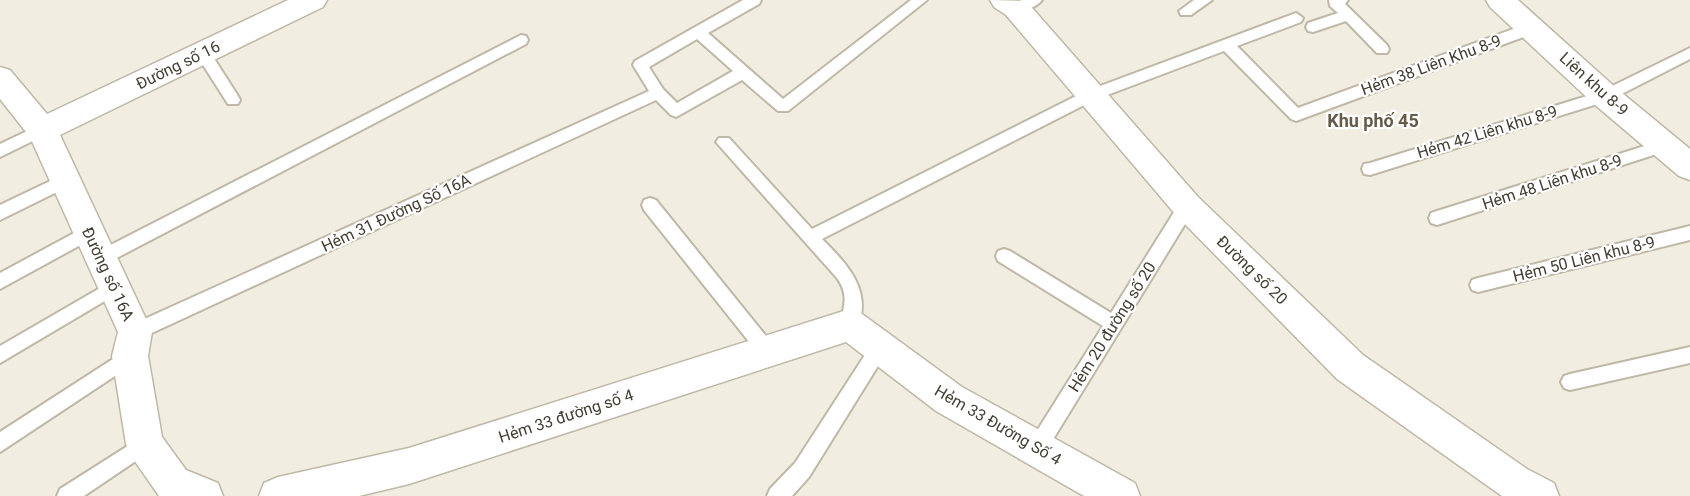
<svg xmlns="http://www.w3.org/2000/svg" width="1690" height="496" font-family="Roboto,sans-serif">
<rect width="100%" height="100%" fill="#f1ede1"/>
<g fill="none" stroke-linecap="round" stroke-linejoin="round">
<!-- service casing -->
<g stroke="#c0b8a7" stroke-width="4">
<g id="service">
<path d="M743,0H761L759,4L708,33L783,99L911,0H927L788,111H778L742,80L676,117L671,115L656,100L141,338L135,340L129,338L126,332L129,326L649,91L633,65L635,61ZM697,39L733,71L677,103L663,89L649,67Z"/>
<path d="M1022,0H1042C1037,7 1020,14 1011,12L1009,8L1011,4Z"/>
<polygon points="1194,0 1212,0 1191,15 1181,15 1179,11"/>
<polygon points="1329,0 1348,0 1345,4 1387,45 1389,49 1387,53 1377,53 1346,21 1313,32 1308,31 1306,27 1308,23 1338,13 1330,6"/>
<path d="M1296,13L1303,18L1301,22L1237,46L1298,108L1527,24H1537L1539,28L1537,32L1296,121L1291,119L1224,51L1094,100L822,239C848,265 874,292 856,331L850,333L844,331C836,313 854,302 837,278L716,142L719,138H729L812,229L1084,92Z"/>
<polygon points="521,35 526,36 528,40 526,44 107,263 101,265 95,263 93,258 95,253"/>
<polygon points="203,48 208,49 238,96 240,100 238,104 228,104 198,57 196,53"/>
<polygon points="1690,48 1690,59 1610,100 1370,175 1364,174 1362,169 1364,164 1370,163 1600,92"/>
<polygon points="42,124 47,126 50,130 47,134 0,157 0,144"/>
<polygon points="1667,139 1672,141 1675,145 1672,149 1437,225 1431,223 1429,218 1431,213 1437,211"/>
<polygon points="65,174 71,175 73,180 71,185 0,220 0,205"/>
<polygon points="650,198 656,200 774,346 777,352 774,358 768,360 762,358 644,210 642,205 644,200"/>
<polygon points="1187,199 1193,201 1195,206 1193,211 1044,454 1037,457 1030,454 1028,448 1030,442 1103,326 998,261 996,256 998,251 1004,249 1010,251 1111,313 1181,201"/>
<polygon points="89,225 95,227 97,232 95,237 0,289 0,273"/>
<polygon points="1690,226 1690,240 1478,292 1472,290 1470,285 1472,280 1478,278"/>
<polygon points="114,280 120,282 122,287 120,292 0,363 0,346"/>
<polygon points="880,339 886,341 889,347 886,353 809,477 792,496 767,496 770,489 795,463 874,341"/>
<polygon points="1690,347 1690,363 1570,390 1564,388 1561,382 1564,376 1570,374"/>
<polygon points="130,348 136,350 139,356 136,362 0,452 0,432"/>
<polygon points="145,435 152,438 154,444 152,450 84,496 57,496 60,489"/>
</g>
</g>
<!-- minor casing -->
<g stroke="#c0b8a7" stroke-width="3">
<g id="minor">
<polygon points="288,0 327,0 323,7 60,135 152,332 148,356 162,437 186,470 218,483 223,496 159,496 132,457 126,444 112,356 118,332 30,137 0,99 0,67 10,70 47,114"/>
<polygon points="990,0 1026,1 1198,197 1363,355 1527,469 1554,483 1559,496 1502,496 1337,379 1176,215 1006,15 994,7"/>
<polygon points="1486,0 1518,0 1616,88 1690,149 1690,180 1679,176 1594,104 1490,7"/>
<polygon points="850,309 862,314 962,387 1135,483 1140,496 1084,496 936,411 846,342 409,484 359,496 259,496 264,483 278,477 409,448"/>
</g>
</g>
<!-- service -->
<use href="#service" fill="#fff" fill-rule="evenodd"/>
<!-- minor -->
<use href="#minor" fill="#fff" fill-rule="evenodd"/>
</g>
<g text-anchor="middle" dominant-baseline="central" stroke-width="4.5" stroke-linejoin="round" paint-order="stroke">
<!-- street labels -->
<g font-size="16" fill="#433d32" stroke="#fff">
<text transform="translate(178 65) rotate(-26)">Đường số 16</text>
<text transform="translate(1431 65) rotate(-20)">Hẻm 38 Liên Khu 8-9</text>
<text transform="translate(1594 84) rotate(42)">Liên khu 8-9</text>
<text transform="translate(1487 132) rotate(-17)">Hẻm 42 Liên khu 8-9</text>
<text transform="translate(1552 182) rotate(-18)">Hẻm 48 Liên khu 8-9</text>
<text transform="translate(396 213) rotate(-25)">Hẻm 31 Đường Số 16A</text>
<text transform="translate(1584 259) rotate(-14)">Hẻm 50 Liên khu 8-9</text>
<text transform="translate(1252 270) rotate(44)">Đường số 20</text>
<text transform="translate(108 274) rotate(65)">Đường số 16A</text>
<text transform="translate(1112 327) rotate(-58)">Hẻm 20 đường số 20</text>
<text transform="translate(566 416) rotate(-18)">Hẻm 33 đường số 4</text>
<text transform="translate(998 425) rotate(30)">Hẻm 33 Đường Số 4</text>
</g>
<!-- neighbourhood labels -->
<g font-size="18" font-weight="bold" fill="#665b49" stroke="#fff">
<text x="1373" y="120">Khu phố 45</text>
</g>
</g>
</svg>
